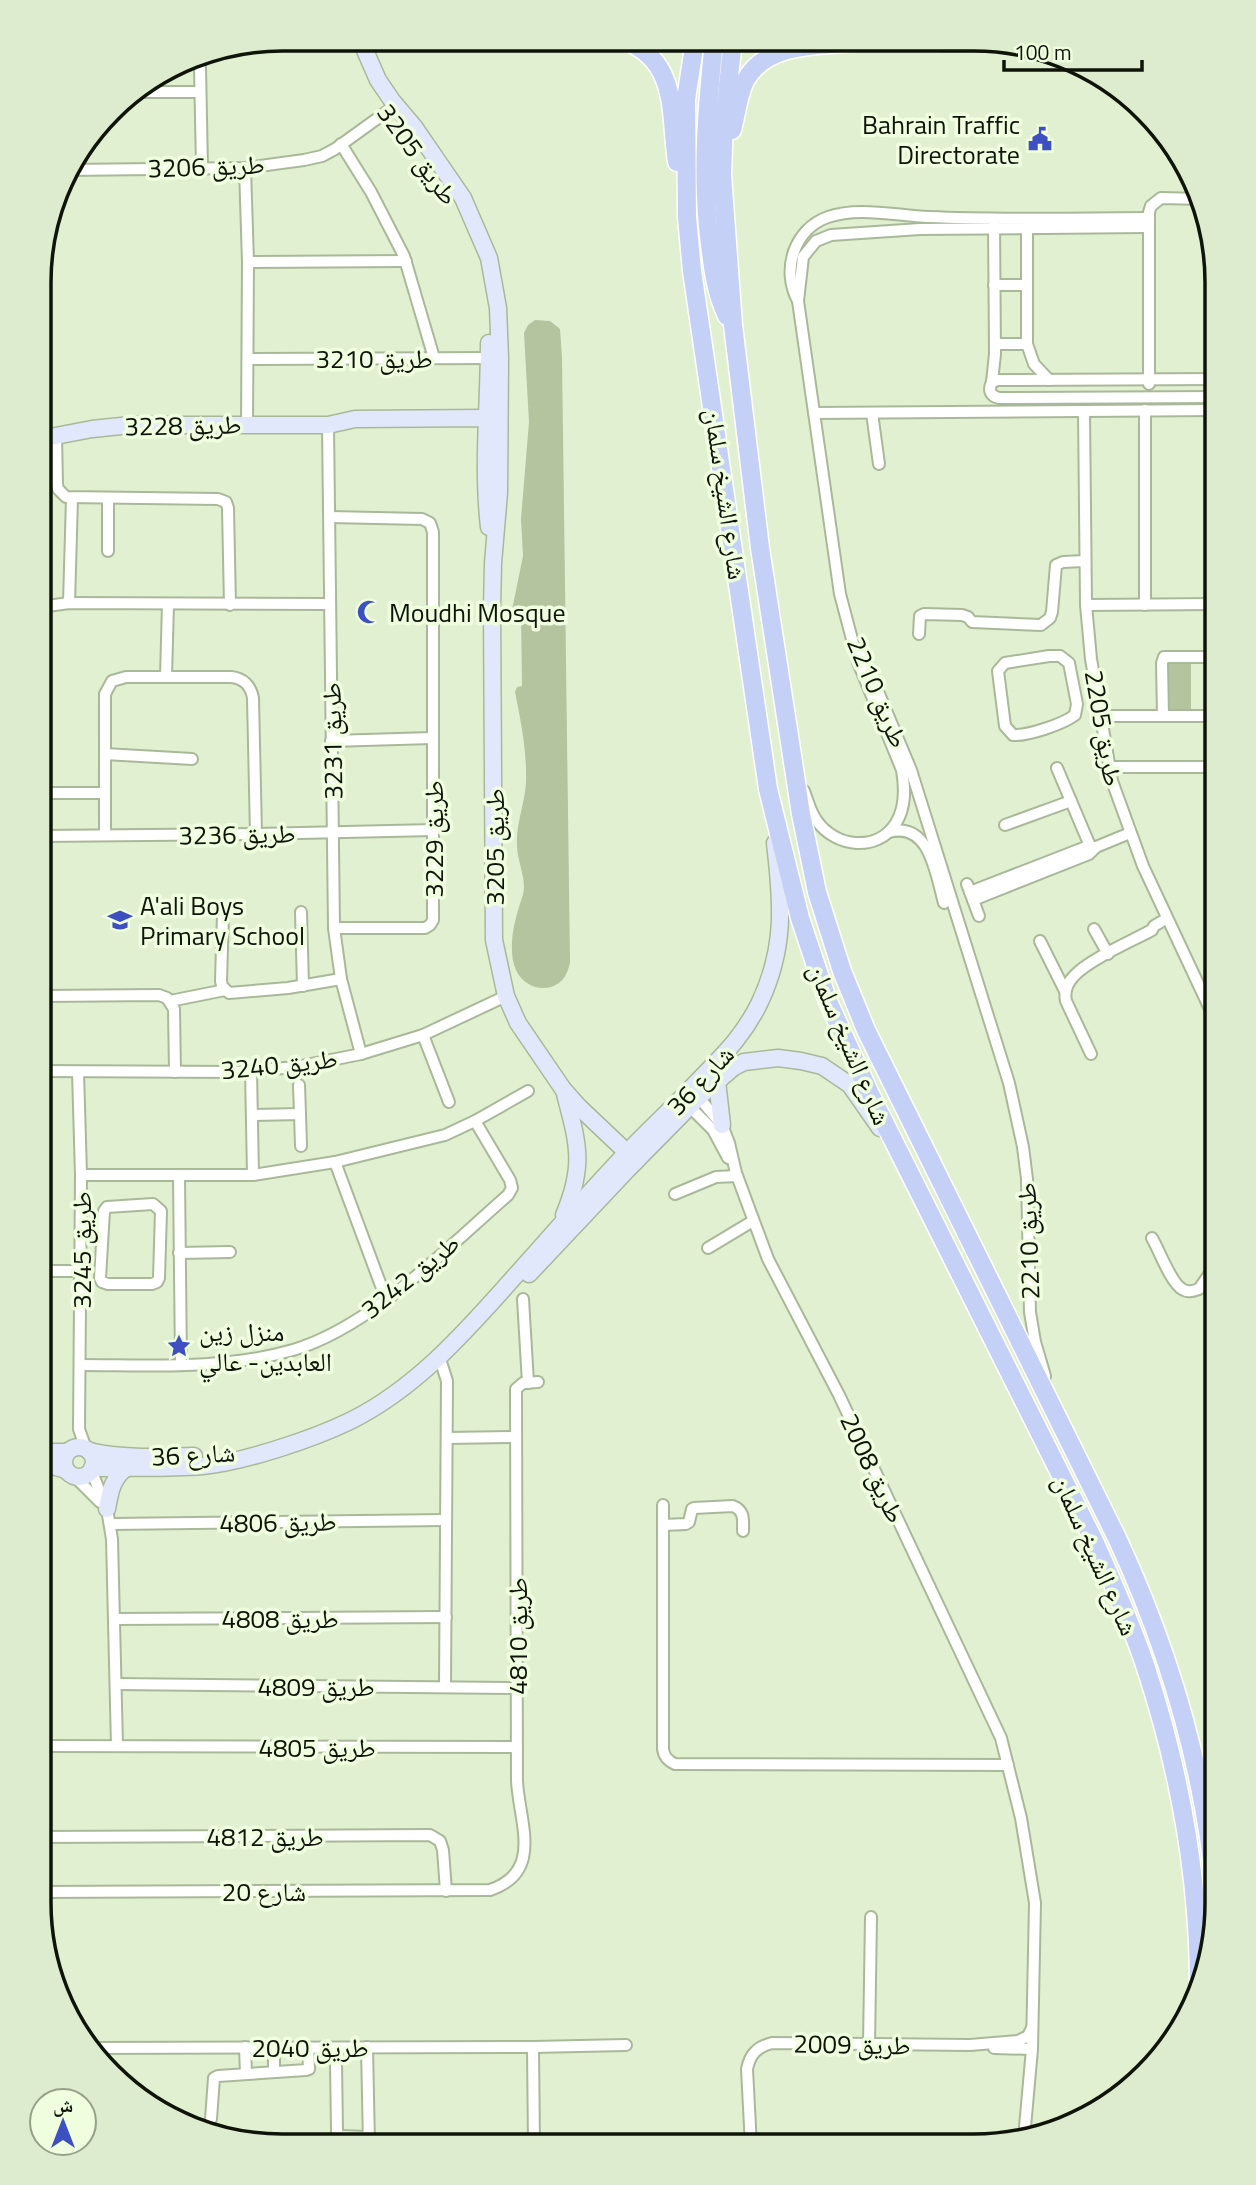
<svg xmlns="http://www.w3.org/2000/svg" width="1256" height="2185" font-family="'Titillium Web','Noto Naskh Arabic',sans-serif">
<rect width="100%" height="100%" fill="#e2f0d2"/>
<!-- green -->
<g fill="#b3c49f">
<path d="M535,320L550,321L560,329L562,357L570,963C567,975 563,983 551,987C538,991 522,984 516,970C508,952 513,926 519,907C521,900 524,894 524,887C524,873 517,859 517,845C516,823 525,803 526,782C527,751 521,722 515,692L517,687L522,686L521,614L512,610L523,556L521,519L529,422L524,333L528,325Z"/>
<rect x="1167" y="664" width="24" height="46"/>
</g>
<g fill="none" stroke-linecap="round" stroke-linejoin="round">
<!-- street casing -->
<g stroke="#aab89a" stroke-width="14">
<g id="street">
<polyline points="196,55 200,67 202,168"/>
<polyline points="133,92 200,92"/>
<polyline points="341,144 371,192 404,256 434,358"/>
<polyline points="245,168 248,262 247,424"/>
<polyline points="67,170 245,168 304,160 322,156 335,149 396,105"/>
<polyline points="1027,222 1027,344 1034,364 1049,380"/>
<polyline points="248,262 406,261"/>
<polyline points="994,285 1027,285"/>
<polyline points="798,301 803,257 816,241 831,235 920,229 1148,227"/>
<polyline points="995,344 1027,344"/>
<polyline points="248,359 494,358"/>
<polyline points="992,382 995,354 994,222"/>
<polyline points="1149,384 1149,212 1151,206 1161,198 1202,199"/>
<path d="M1217,397L999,398C990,396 988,390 992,382L998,380L1217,379"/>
<polyline points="1145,410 1145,605"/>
<polyline points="1084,411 1086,605 1091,659 1112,781 1143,866 1217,1024"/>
<polyline points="814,413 1217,410"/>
<polyline points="872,413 879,464"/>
<polyline points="328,425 334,928 341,979 361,1054"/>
<polyline points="56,436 57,484 58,489 66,497 218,499 226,502 228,508 230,605"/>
<polyline points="330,517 422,519 430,523 433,532 433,920 430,925 425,928 334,928"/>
<polyline points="108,551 108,498"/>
<polyline points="69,603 72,498"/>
<polyline points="1086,605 1217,604"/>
<polyline points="40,607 69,603 330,604"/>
<polyline points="919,634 920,616 924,614 962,615 968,617 972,622 1041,625 1050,618 1052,612 1056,565 1063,562 1085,561"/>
<polyline points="861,651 911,770 1009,1083 1023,1147 1027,1179 1030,1312 1035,1342 1045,1376"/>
<path d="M1049,656H1060L1069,663L1077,704L1075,715C1063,724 1028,736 1013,735L1005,726L998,671L1005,663Z"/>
<polyline points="166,677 168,604"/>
<polyline points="1101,716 1217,716"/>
<polyline points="1163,716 1162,663 1164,657 1217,657"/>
<polyline points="331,741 432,738"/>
<polyline points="105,754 192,759"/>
<polyline points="1109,767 1217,767"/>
<polyline points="1057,768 1090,846"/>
<path d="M804,791C808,801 810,812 817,821C835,847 877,853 896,823C906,807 905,788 902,770L858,662L840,594L798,301C781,270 794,229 828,217C859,206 897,216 929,217C1002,220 1075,219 1148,218"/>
<polyline points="40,793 105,793"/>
<polyline points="1005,825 1071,801"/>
<path d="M889,832C930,821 936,875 944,903"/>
<path d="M105,835V694L112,681L126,677H231C243,678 251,686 253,698L256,834"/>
<polyline points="40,836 256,834 434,830"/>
<polyline points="41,836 43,1071"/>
<polyline points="967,884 979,916"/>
<polyline points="970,892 1086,847 1096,847 1130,833"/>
<polyline points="973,900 1089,854 1096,847"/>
<polyline points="301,912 303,986"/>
<polyline points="223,914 221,981 222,986 229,993 288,988 341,979"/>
<polyline points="1094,929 1108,954"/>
<polyline points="1040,941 1065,991"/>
<polyline points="43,996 159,995 167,998 174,1009 175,1072"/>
<polyline points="170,1001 225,990"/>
<polyline points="423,1035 449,1102"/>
<path d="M1091,1054L1066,1001C1064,991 1067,983 1074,976C1088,960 1132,941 1152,930L1154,926L1166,919"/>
<polyline points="40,1071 236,1072 296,1067 361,1054 423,1035 506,996"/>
<polyline points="251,1071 253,1175"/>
<polyline points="78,1072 81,1175 79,1429 86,1449"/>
<polyline points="299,1085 300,1114"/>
<polyline points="695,1093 722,1125 729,1143 736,1173 768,1259 839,1395 1001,1738 1021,1818 1035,1903 1032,2049 1024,2138"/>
<polyline points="685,1102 713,1130 728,1158"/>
<polyline points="253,1115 300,1114 301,1146"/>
<polyline points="335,1162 386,1299"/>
<polyline points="81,1175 253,1175 335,1162 445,1135 475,1121 528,1091"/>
<polyline points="179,1176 181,1365"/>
<polyline points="675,1194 716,1177 737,1176"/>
<polygon points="153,1204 161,1211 159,1278 157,1282 152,1284 108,1284 102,1282 100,1278 104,1211 107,1207"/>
<path d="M1152,1238C1159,1250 1171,1283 1182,1289C1188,1293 1193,1291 1199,1289L1217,1263"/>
<polyline points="708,1248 753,1221"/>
<polyline points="179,1253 230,1252"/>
<polyline points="39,1271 81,1271"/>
<polyline points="523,1299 528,1383"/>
<polyline points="439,1356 447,1381 445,1687"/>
<path d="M80,1365C151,1365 224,1370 293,1350C371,1327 447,1248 508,1195L512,1188L510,1180L475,1121"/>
<polyline points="447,1438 516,1437"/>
<polyline points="91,1470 107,1509 112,1539 117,1746"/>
<polyline points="73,1475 100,1502"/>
<path d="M663,1505V1749C664,1757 668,1761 675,1764L1008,1765"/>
<polyline points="111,1524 446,1520"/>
<path d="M663,1525L686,1524L689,1522L692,1509L694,1508L733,1506C745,1511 743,1520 743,1531"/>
<polyline points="115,1619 446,1617"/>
<polyline points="116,1684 517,1688"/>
<polyline points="39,1746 517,1747"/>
<polyline points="39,1837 430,1835 440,1841 443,1850 446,1891"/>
<path d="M39,1892L490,1890C544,1872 519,1822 517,1781L516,1389L523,1383L538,1382"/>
<polyline points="869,2045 871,1917"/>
<polyline points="245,2047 246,2074"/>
<polyline points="274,2047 274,2072"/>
<polyline points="367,2047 369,2145"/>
<polyline points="533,2047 534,2145"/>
<polyline points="87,2048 533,2047 626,2045"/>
<polyline points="994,2048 1032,2049"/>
<polyline points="336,2063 337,2131 339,2136 368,2137"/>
<polyline points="211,2119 214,2078 218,2076 306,2070 309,2069 308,2047"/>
<path d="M751,2146L747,2069C750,2054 757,2047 772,2043L970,2045L1018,2041L1028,2036L1032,2028"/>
</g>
</g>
<!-- secondary casing -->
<g stroke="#aab89a" stroke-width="19">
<g id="secondary">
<polyline points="360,39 378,80 393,102 415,128 463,198 489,258 498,308 500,358 499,493 493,563 492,609 494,940 506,996 518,1023 563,1089 579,1107 636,1161"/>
<polyline points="941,43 999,43"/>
<polyline points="40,439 92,429 131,425 328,425 355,419 486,418 493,426"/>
<path d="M489,527C482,466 489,404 489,343"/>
<polyline points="717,1081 722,1125"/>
<path d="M564,1215C585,1165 578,1144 565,1094"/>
<polyline points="529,1274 628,1169 699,1097 734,1067 744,1062 778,1058 801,1061 822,1066 850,1085 880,1128"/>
<circle cx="79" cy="1462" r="15"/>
<path d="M89,1451C123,1459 159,1457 194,1456"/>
<polyline points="39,1452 67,1452"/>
<polyline points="39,1464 49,1465 66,1470"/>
<path d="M92,1468C129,1467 166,1469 203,1466C244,1462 313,1439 350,1421C417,1388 467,1330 516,1275C550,1237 584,1198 619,1161C644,1134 672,1109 697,1082C723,1055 742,1038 759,1004C786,948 782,903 775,843"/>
<path d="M107,1509C110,1492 112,1477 128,1467"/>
</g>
</g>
<!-- primary casing -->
<g stroke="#fff" stroke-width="21">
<g id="primary">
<path d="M626,41C679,62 670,116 677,162"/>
<path d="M695,41L686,99L687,217L692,271L768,789L800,918L827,999L870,1094L1095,1543C1113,1584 1132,1625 1146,1668C1180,1772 1200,1885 1199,1995"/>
<path d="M714,41C707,109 701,176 710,244C713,270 716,293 727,316"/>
<path d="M733,41L724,120L722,175L733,325L760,548L801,814L817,892L842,971L866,1030L1117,1538C1171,1654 1206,1776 1217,1904"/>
<path d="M732,130C736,115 738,97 744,83C764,42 817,46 855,42"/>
</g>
</g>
<!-- street -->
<use href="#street" stroke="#fff" stroke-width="10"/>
<!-- secondary -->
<use href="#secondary" stroke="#e2e8fb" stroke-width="16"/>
<!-- primary -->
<use href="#primary" stroke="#c5d0f7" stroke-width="18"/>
</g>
<!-- icons -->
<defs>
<g id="civic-bare" transform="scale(1.89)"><path d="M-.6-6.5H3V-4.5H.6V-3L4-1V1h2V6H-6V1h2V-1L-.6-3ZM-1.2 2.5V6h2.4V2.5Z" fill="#3e4fc2" stroke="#effedf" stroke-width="2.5" paint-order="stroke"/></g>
<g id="mosque-bare" transform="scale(1.89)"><path d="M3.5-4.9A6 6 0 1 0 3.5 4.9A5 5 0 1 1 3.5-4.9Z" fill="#3e4fc2" stroke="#effedf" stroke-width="2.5" paint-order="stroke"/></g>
<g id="school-bare" transform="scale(1.89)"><path d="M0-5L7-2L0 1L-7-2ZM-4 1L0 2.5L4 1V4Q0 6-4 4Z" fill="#3e4fc2" stroke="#effedf" stroke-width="2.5" paint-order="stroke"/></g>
<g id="sight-bare" transform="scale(1.89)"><path d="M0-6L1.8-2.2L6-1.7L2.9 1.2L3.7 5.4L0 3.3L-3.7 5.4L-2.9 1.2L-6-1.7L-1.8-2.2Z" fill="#3e4fc2" stroke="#effedf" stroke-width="2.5" paint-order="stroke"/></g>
</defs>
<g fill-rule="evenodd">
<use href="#civic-bare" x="1040" y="139"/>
<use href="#mosque-bare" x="369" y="612"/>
<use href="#school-bare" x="120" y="920"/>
<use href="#sight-bare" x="179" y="1346"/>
</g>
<g text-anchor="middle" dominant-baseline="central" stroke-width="7" stroke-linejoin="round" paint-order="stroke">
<!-- poi labels -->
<g font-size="26" fill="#0f1409" stroke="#effedf" text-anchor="start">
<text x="1020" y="124" text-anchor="end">Bahrain Traffic<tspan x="1020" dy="30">Directorate</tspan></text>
<text x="389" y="612">Moudhi Mosque</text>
<text x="140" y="905">A'ali Boys<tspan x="140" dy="30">Primary School</tspan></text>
<text x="199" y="1331">منزل زين<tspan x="199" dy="30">العابدين- عالي</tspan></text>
</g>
<!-- street labels -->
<g font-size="26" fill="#0f1409" stroke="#effedf">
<text transform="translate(418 154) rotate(54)">طريق 3205</text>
<text transform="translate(206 166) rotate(-2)">طريق 3206</text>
<text x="374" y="358">طريق 3210</text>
<text transform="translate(183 425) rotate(-1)">طريق 3228</text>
<text transform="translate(726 494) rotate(82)">شارع الشيخ سلمان</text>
<text transform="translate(878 692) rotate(67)">طريق 2210</text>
<text transform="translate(1104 728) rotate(80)">طريق 2205</text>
<text transform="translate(332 741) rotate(-91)">طريق 3231</text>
<text transform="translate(237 834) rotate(-1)">طريق 3236</text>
<text transform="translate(433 839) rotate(-90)">طريق 3229</text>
<text transform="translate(494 847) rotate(-90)">طريق 3205</text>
<text transform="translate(850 1044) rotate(67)">شارع الشيخ سلمان</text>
<text transform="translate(279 1064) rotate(-6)">طريق 3240</text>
<text transform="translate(700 1080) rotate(-47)">شارع 36</text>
<text transform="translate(1028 1241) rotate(-92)">طريق 2210</text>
<text transform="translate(81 1250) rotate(-90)">طريق 3245</text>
<text transform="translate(410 1276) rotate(-39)">طريق 3242</text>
<text transform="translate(193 1454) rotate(-3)">شارع 36</text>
<text transform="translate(873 1468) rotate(65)">طريق 2008</text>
<text transform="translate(278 1522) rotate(-1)">طريق 4806</text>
<text transform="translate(1096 1555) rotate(66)">شارع الشيخ سلمان</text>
<text x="280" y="1618">طريق 4808</text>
<text transform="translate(517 1636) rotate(-90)">طريق 4810</text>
<text x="316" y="1686">طريق 4809</text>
<text x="317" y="1747">طريق 4805</text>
<text x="265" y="1836">طريق 4812</text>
<text x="264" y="1891">شارع 20</text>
<text transform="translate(852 2044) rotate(1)">طريق 2009</text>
<text x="310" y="2047">طريق 2040</text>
</g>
</g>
<!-- crop -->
<path d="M0 0H1256V2185H0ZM282 51H974A231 231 0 0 1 1205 282V1903A231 231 0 0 1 974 2134H282A231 231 0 0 1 51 1903V282A231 231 0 0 1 282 51Z" fill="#ddebce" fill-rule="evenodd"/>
<path fill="none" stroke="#0f1409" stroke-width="3.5" d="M282 51H974A231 231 0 0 1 1205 282V1903A231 231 0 0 1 974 2134H282A231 231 0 0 1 51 1903V282A231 231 0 0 1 282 51Z"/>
<!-- north arrow -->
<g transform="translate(63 2122)"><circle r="33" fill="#effedf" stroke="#95a089" stroke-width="2"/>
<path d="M0-5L12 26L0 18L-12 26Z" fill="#3e4fc2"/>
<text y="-10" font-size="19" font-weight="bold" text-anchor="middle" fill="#0f1409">ش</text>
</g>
<!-- scale -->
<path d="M1004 60v10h138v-10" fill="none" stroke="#0f1409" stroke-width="3.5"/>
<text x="1014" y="60" font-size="21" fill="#0f1409" stroke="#effedf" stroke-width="5" paint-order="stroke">100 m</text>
</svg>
